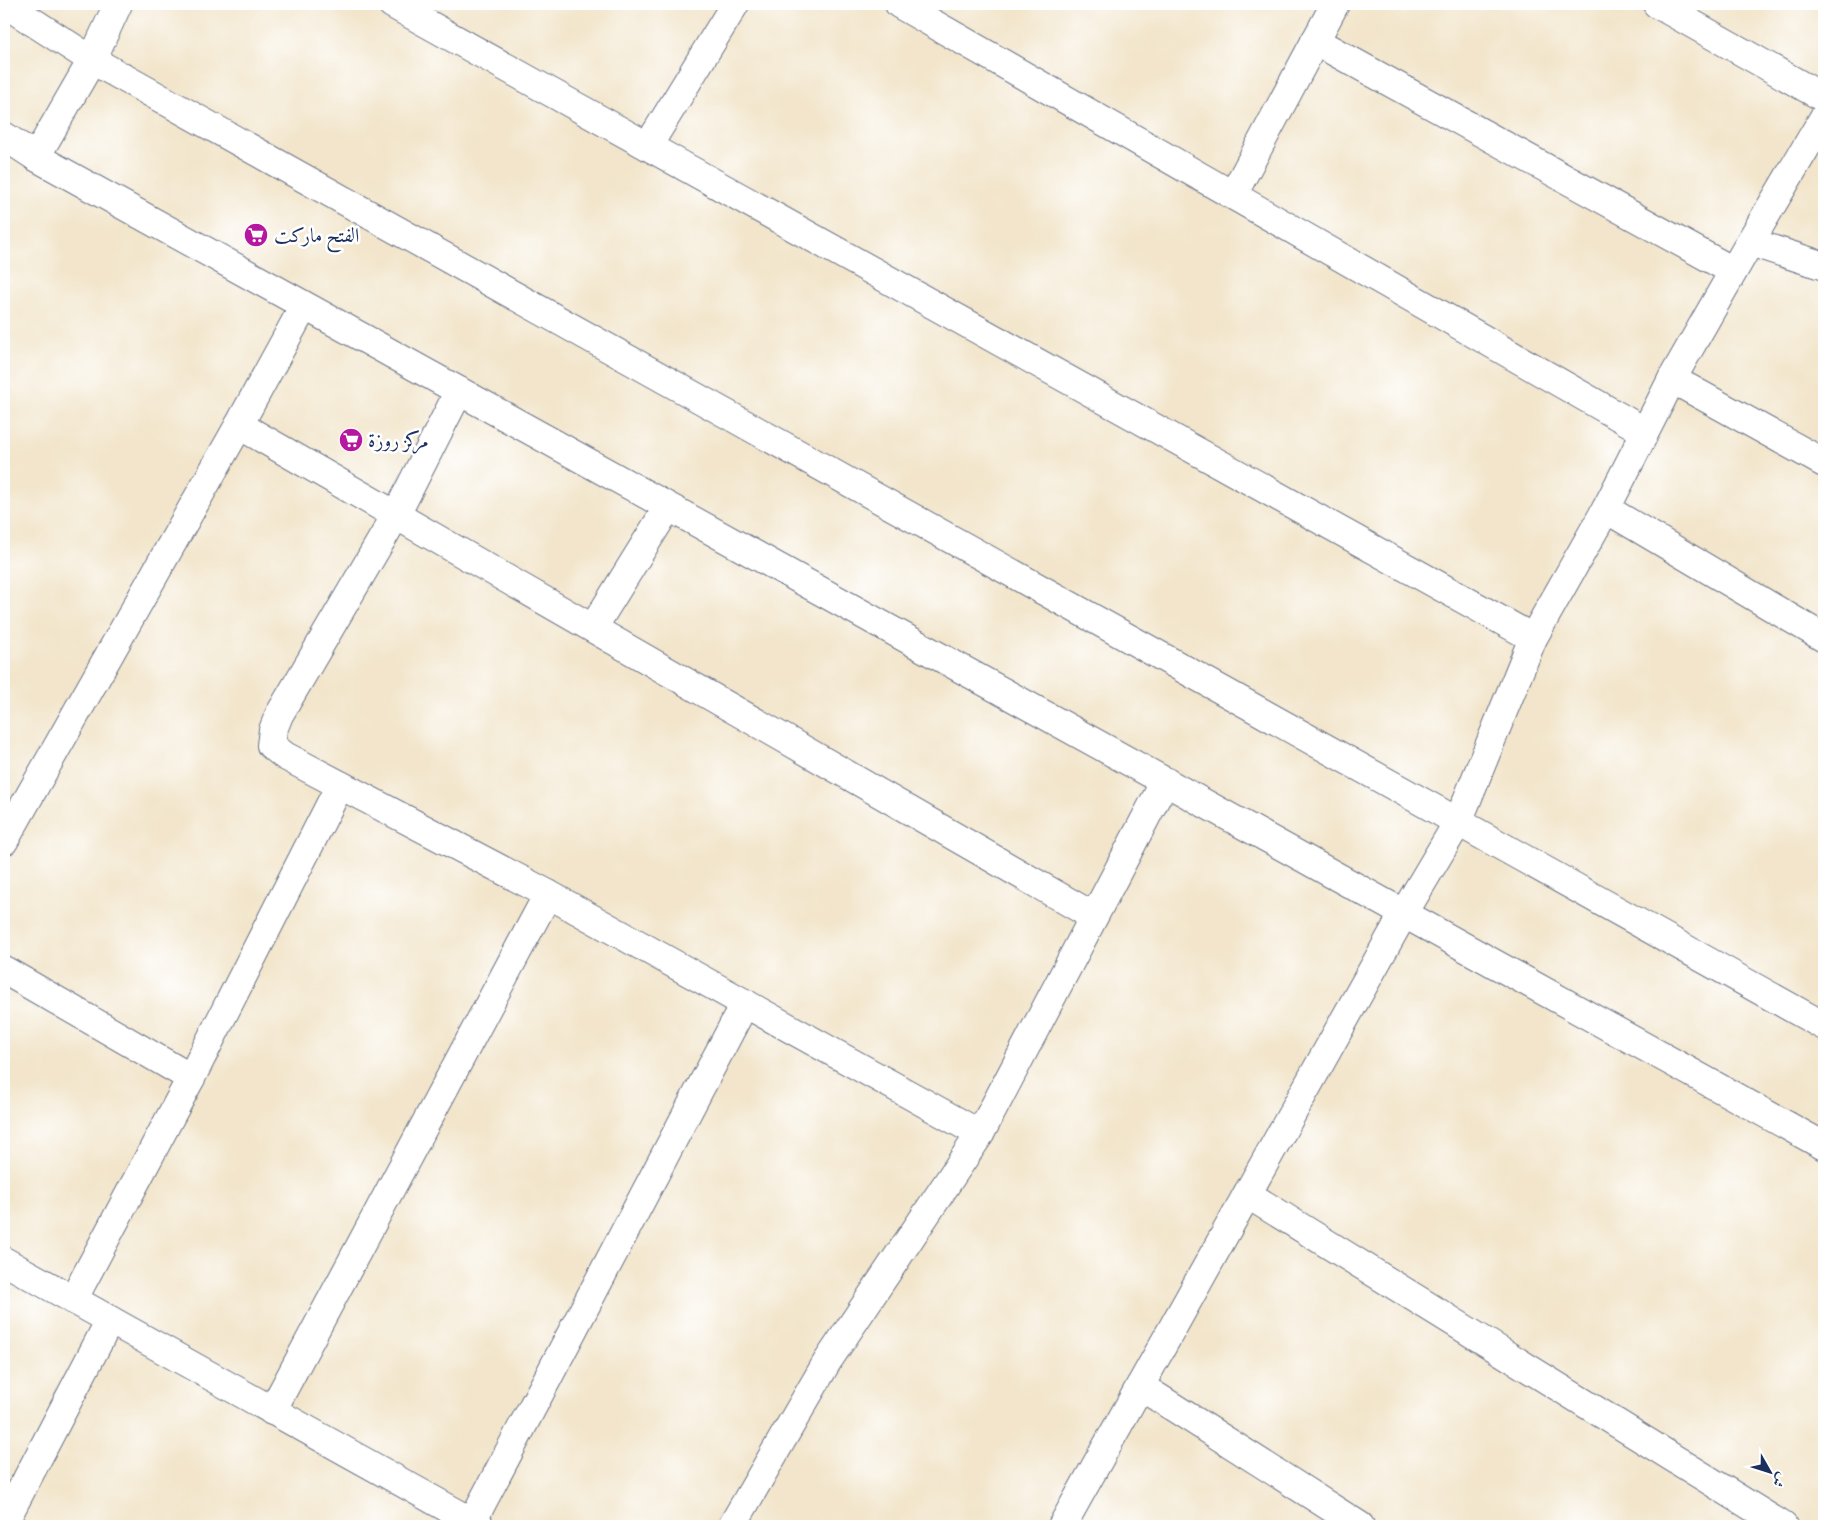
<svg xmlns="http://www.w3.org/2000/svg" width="1828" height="1530" font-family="Alegreya,Amiri,serif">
<rect width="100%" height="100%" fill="#fff"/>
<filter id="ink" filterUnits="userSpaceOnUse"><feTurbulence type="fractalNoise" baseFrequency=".02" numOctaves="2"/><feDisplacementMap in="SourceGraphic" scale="10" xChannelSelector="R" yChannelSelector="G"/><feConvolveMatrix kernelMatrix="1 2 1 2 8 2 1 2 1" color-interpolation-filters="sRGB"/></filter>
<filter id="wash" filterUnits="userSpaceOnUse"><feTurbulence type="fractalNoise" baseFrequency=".0096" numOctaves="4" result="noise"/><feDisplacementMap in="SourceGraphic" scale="20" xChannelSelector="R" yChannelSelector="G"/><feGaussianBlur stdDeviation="1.12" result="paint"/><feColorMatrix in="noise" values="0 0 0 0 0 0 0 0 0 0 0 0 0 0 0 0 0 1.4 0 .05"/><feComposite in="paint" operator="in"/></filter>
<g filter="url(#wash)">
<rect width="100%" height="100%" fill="#f2e5cb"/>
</g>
<g filter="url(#ink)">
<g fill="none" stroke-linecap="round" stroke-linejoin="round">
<!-- street casing -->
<g stroke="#666f84" stroke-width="30">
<g id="street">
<polyline points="5,4 92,60 1824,1026"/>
<polyline points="392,4 1533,638"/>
<polyline points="899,4 1644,431"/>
<polyline points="1657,4 1824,98"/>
<polyline points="1315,41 1733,271"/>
<polyline points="4,136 36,157 1824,1146"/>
<polyline points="648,146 735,4"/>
<polyline points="36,157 92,60 118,4"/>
<polyline points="1233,195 1335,4"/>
<polyline points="1750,242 1824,266"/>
<polyline points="1672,379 1824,463"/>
<polyline points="459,391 396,515 279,715 273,730 271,745 285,756 548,894 980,1134"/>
<polyline points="239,425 1093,916"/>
<polyline points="1606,509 1824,638"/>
<polyline points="593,628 668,507"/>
<polyline points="4,841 239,425 304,306"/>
<polyline points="4,970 191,1078"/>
<polyline points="1247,1194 1783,1526"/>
<polyline points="4,1261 480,1526"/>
<polyline points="73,1300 191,1078 340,785"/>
<polyline points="1140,1386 1360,1526"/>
<polyline points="272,1411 548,894"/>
<polyline points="472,1522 745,1003"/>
<polyline points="4,1523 110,1320"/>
<polyline points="732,1526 827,1362 980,1134 1165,781"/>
<polyline points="1062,1526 1404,913 1458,822 1533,638 1606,509 1672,379 1750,242 1824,117"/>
</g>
</g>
<!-- street -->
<use href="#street" stroke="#fff" stroke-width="28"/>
</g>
</g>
<!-- icons -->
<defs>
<g id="supermarket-disc" transform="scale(1.25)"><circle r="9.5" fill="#b5179e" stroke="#fff"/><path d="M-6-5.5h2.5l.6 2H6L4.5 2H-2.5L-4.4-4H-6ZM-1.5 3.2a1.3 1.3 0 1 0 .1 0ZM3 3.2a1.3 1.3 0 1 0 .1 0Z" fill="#fff"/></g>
</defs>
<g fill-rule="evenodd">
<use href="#supermarket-disc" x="256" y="235"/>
<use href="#supermarket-disc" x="351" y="440"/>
</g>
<g text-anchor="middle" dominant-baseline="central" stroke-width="5" stroke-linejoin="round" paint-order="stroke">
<!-- poi labels -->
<g font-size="20" fill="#1b2f5e" stroke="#fff" text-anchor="start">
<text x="274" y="235">الفتح ماركت</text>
<text x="368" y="440">مركز روزة</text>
</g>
</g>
<!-- margin -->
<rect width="1828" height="1530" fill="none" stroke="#fff" stroke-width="20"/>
<!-- north arrow -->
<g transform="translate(1770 1472) rotate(129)" stroke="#ffffff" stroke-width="4" paint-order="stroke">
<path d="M0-4L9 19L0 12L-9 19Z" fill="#1b2f5e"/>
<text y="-8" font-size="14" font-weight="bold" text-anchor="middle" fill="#1b2f5e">ش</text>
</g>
</svg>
